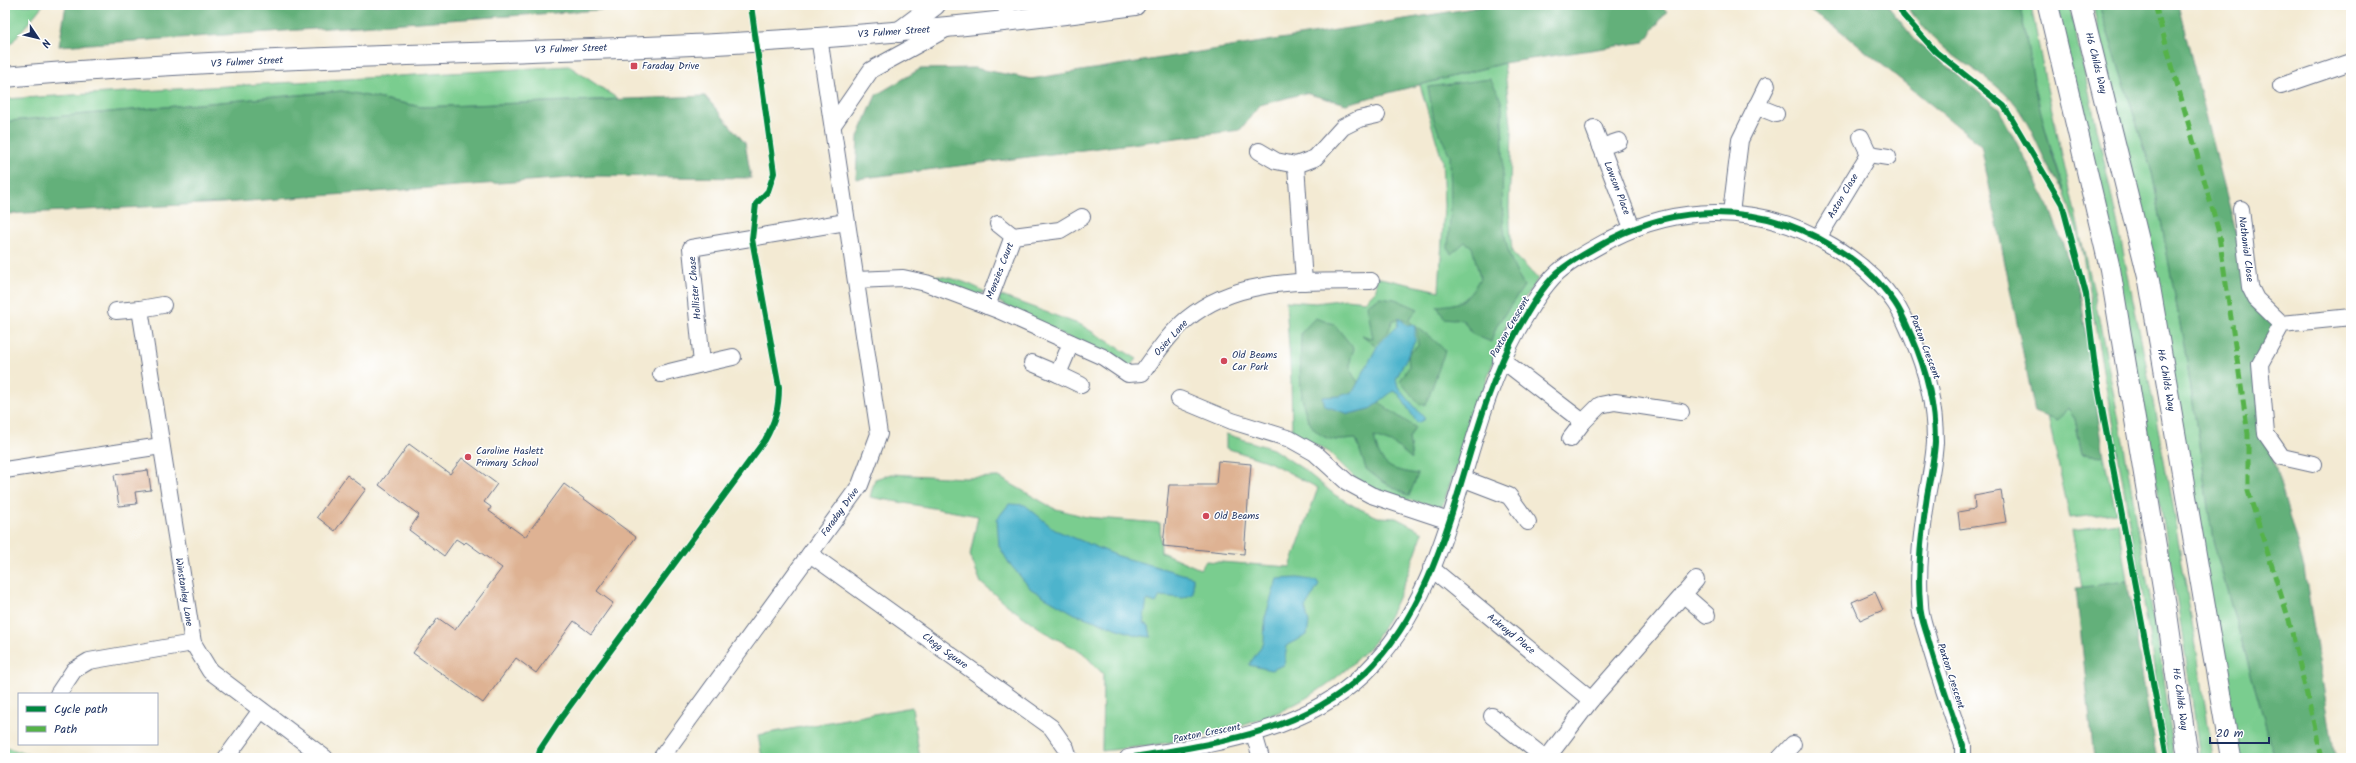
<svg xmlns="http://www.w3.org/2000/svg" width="2356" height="763" font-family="Kalam,sans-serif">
<rect width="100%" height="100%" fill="#fff"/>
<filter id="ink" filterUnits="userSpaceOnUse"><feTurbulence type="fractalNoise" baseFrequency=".025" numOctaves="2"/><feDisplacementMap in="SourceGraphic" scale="8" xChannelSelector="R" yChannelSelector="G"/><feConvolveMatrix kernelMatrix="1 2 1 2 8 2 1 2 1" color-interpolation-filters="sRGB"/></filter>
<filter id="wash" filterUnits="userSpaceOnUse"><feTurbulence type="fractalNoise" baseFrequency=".012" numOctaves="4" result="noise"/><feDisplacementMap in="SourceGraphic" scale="16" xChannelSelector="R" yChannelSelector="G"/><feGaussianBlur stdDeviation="0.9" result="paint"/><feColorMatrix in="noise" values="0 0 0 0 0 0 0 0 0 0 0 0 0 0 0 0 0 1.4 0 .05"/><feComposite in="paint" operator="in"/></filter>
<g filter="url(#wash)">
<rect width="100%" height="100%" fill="#f3ead3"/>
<!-- green -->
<g fill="#7acd8f" stroke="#4a7e76">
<polygon points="5,5 43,5 5,51"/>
<polygon points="2020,5 2031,5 2046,84 2098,314 2123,441 2164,678 2174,758 2168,758 2144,603 2081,245 2037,102"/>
<path d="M2057,5H2069C2127,254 2176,505 2213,758H2200C2167,504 2112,254 2057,5Z"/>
<polygon points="2093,5 2099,5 2152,172 2187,362 2213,541 2275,758 2231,758 2149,281"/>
<polygon points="1504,63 1512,133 1509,208 1512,252 1538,279 1507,323 1442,507 1384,495 1354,477 1329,452 1292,432 1291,380 1286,301 1316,303 1346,299 1365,301 1376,290 1376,277 1439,291 1444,206 1442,160 1420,85"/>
<polygon points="569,66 618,99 422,107 342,91 10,121 5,130 5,99"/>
<path d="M922,274C945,276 965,280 985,292L976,296Z"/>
<polygon points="999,295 1081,325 1137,359 1129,368 999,302"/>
<polygon points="2068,406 2075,419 2082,454 2104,456 2116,513 2070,518 2048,417 2058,420"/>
<path d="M1226,434L1273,449L1303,469L1335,495L1356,507L1378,517L1396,518L1423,532C1410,569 1397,608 1375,640C1370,648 1360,655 1354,662C1287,727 1191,742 1102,751L1103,674L1082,652L1051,636L1011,608L981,583L970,555L978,516L870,497L875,479L891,474L964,478L999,477L1053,508L1086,517L1160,523L1161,552L1200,569L1206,561L1290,567L1318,488L1269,462L1226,448Z"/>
<polygon points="2118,523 2127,581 2082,588 2072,530"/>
<polygon points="912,707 920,758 762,758 758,735"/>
<polygon points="5,747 37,757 38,758 5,758"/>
</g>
<!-- forest -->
<g fill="#63b07a" stroke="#3f706c">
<polygon points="66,5 674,5 59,46"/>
<polygon points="1492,5 1659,5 1667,11 1644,42 1504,63 1346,104 1305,93 1260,105 1240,130 856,179 858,137 876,95 920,69 974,68 1031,79"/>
<polygon points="1800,5 1887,5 1916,41 1999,109 2047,201 2080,292 2104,456 2082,454 2075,419 2068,407 2058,421 2035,412 1981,145 1837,28"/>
<path d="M1906,5H2020C2031,68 2042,131 2065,192C2044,167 2037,136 2019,110C2002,85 1972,70 1949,52C1932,38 1919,23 1906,5Z"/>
<polygon points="2099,5 2178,5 2250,287 2282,324 2260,365 2266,434 2304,568 2335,758 2275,758 2213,541 2187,362 2152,172"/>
<path d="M1490,79C1493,85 1498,91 1500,98C1503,106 1502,117 1502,125C1507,182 1491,235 1524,286L1497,325L1491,342L1472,334L1463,320L1444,318L1437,306C1463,304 1467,301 1480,278L1472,247L1465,242L1451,254L1448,248L1451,207L1450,156L1434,121L1428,87Z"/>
<polygon points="342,91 422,107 705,96 745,143 751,178 596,176 222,203 5,214 5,130 10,121"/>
<path d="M1380,297L1395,299L1418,309L1408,320C1421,331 1434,338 1445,351L1426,405L1419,404L1400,381L1409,367L1408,354L1418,346L1417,330L1404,320H1393L1388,332L1375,345L1362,335L1373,339L1367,305Z"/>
<path d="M1315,318L1334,324L1354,349C1352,354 1350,359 1350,364C1349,385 1399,417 1415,427L1409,438L1412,459L1394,444L1374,437C1380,467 1390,470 1418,474L1409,496L1380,480L1366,469L1356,439C1350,439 1341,441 1335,440C1292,435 1301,364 1301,333Z"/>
<path d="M2127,581C2138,640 2145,700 2157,758H2094L2076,588Z"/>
</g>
<!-- water -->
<g fill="#4eb4cc" stroke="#347295">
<polygon points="1399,318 1407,325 1415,325 1415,341 1396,379 1398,387 1425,419 1417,423 1399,394 1393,391 1370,409 1349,414 1325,406 1323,397 1340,396 1353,392 1379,343 1397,326"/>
<polygon points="1009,504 1025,505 1055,530 1118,556 1193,577 1193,594 1183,598 1160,596 1156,603 1147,600 1143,623 1149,626 1151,637 1136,635 1075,614 1031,589 1009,563 999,546 997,519"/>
<polygon points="1298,578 1316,581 1319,585 1305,608 1309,623 1307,635 1287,645 1284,665 1271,670 1249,665 1264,642 1265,618 1277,579"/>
</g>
<g id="blocks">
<!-- building -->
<g fill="#deb293">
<polygon points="409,444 450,474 462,458 497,484 484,502 491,507 489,511 525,537 564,484 636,537 597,591 613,603 591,634 574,621 536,673 516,658 483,703 413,653 438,618 455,630 502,568 466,542 464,544 456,539 444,556 409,530 419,515 379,485"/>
<polygon points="1218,461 1251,464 1244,554 1163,546 1169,485 1216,485"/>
<polygon points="148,470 151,490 135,492 137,504 119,506 114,475"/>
<polygon points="347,475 366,489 335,531 317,517"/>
<polygon points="2001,491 2006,522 1960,529 1958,512 1975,509 1974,496"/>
<polygon points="1875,592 1883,610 1860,620 1852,602"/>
</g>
</g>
</g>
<g filter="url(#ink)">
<use href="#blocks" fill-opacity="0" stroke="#677087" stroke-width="1"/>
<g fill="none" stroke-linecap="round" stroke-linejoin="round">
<!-- minor casing -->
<g stroke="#677087" stroke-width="18">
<g id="minor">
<polyline points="1006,5 1008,22"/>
<polyline points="2281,86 2351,62"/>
<polyline points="1756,106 1776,114"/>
<polyline points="833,125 871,70 946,29"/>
<polyline points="1594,128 1632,228"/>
<polyline points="1601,147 1619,141"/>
<polyline points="1259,151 1276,161 1296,165"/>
<polyline points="1869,154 1888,157"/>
<polyline points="2241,209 2250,287 2256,299 2282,324"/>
<polyline points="1731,213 1740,140 1767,85"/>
<polyline points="998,224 1013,236"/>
<polyline points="1818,238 1869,154 1861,137"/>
<path d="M856,280L903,278L926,283L998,310L1103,357L1128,374L1142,373C1156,354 1169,334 1187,319C1238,276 1309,282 1371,281"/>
<polyline points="1304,282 1296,165 1315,158 1343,127 1359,119 1377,115"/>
<polyline points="163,305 140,309 193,643 210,671 325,758"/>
<polyline points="987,306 1013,236 1060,230 1082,217"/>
<polyline points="116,311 140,309"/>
<polyline points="1501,359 1583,422 1600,405 1615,402 1681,412"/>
<polyline points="1032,363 1058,374 1071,343"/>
<polyline points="702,364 733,357"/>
<polyline points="661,374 702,364 691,248 846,222"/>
<polyline points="1058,374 1081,385"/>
<polyline points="1179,399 1232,421 1290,439 1315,453 1347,482 1371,495 1449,521"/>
<polyline points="1570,439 1583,422"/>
<polyline points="2313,464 2282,457 2266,434 2260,364 2282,324 2351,317"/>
<polyline points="5,470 161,446"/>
<polyline points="1462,478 1509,496 1528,522"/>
<polyline points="810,554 1051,727 1066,748 1069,758"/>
<polyline points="1431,568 1591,700"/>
<polyline points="1683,594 1707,615"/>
<polyline points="58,694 74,670 89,661 193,643"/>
<polyline points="1492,716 1545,758"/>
<polyline points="1254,734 1261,758"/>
<polyline points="226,758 261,710"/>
<polyline points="661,758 860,485 879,434 819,37"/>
<path d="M1128,758C1211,744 1301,734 1365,673C1457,584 1458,437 1518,329C1529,310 1542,287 1558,272C1573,259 1593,249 1611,239C1655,216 1703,208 1753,216C1805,224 1865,259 1895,303C1902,313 1907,326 1912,337C1927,371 1935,406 1935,442C1934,460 1930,479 1927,496C1922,531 1917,569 1920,604C1920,617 1926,630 1929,642C1939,677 1951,711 1963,745V758"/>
<polyline points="1547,758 1591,700 1696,580"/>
<polyline points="1780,758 1793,744"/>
</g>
</g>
<!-- tertiary casing -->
<g stroke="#677087" stroke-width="22">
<g id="tertiary">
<polyline points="2048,5 2110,269 2165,600 2188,758"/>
<polyline points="2081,5 2149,281 2231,758"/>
<polyline points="899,32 935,5"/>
<path d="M5,77C241,56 479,55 716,44C857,37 996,24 1135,5"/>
</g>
</g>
<!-- minor -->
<use href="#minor" stroke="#fff" stroke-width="16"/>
<!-- tertiary -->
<use href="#tertiary" stroke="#fff" stroke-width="20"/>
<!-- quiet -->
<polyline stroke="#55b248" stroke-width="5" stroke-dasharray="10 5" stroke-linecap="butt" points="2155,5 2218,229 2248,434 2248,491 2289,620 2322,758"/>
<!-- cycleway casing -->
<g stroke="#fff" stroke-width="8">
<g id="cycleway">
<polyline points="1898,5 1903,15 1936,52 2004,106 2062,204 2086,294 2096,376 2167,758"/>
<path d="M538,758L540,750L561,718L765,440C775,422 779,408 779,387L752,239L756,204L768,191L774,173L751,5"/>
<path d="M1128,758C1211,744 1301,734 1365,673C1457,584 1458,437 1518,329C1529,310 1542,287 1558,272C1573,259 1593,249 1611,239C1655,216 1703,208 1753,216C1805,224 1865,259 1895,303C1902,313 1907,326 1912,337C1927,371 1935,406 1935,442C1934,460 1930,479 1927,496C1922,531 1917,569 1920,604C1920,617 1926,630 1929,642C1939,677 1951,711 1963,745V758"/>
</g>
</g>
<!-- cycleway -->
<use href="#cycleway" stroke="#00873e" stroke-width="6"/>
</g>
</g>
<!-- markers -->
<g fill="#d1495b" stroke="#fff" stroke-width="1.5">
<rect x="630" y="62" width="8" height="8" rx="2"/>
<circle cx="1224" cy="361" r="4"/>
<circle cx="468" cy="457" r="4"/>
<circle cx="1206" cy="516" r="4"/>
</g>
<g text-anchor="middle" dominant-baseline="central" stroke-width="3" stroke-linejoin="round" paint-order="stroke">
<!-- street labels -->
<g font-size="10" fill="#1b2f5e" stroke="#fff">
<text transform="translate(894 32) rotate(-4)">V3 Fulmer Street</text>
<text transform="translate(571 49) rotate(-2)">V3 Fulmer Street</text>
<text transform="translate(247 62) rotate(-3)">V3 Fulmer Street</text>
<text transform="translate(2096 63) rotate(76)">H6 Childs Way</text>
<text transform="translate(1617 188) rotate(69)">Lawson Place</text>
<text transform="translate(1843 196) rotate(-59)">Aston Close</text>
<text transform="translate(2246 249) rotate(83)">Nathanial Close</text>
<text transform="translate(1000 271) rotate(-69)">Menzies Court</text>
<text transform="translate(695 288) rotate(-95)">Hollister Chase</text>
<text transform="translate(1510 327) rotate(-60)">Paxton Crescent</text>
<text transform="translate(1171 338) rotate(-48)">Osier Lane</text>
<text transform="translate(1925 347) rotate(69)">Paxton Crescent</text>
<text transform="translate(2166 380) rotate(80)">H6 Childs Way</text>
<text transform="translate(840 512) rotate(-54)">Faraday Drive</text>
<text transform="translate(184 592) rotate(81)">Winstanley Lane</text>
<text transform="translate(1511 634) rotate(39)">Ackroyd Place</text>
<text transform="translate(945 651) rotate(36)">Clegg Square</text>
<text transform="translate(1951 676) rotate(72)">Paxton Crescent</text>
<text transform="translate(2180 699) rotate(82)">H6 Childs Way</text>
<text transform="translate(1207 733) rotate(-11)">Paxton Crescent</text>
</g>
<!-- poi labels -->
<g font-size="10" fill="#1b2f5e" stroke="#fff" text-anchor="start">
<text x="642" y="66">Faraday Drive</text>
<text x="1232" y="355">Old Beams<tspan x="1232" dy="12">Car Park</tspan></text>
<text x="476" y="451">Caroline Haslett<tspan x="476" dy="12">Primary School</tspan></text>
<text x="1214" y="516">Old Beams</text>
</g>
</g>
<!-- margin -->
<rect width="2356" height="763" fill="none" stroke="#fff" stroke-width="20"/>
<!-- legend -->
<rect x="18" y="693" width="140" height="52" fill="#ffffff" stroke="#a4acbf"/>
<rect x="26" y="706" width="20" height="6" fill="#00873e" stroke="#a4acbf"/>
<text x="54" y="713" font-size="12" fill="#1b2f5e">Cycle path</text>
<rect x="26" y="726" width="20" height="6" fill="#55b248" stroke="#a4acbf"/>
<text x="54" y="733" font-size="12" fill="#1b2f5e">Path</text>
<!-- north arrow -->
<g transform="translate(38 38) rotate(125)" stroke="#ffffff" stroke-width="3" paint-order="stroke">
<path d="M0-3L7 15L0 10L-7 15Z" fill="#1b2f5e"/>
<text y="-6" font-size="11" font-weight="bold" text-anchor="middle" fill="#1b2f5e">N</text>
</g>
<!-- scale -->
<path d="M2210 737v6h59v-6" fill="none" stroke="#1b2f5e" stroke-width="2"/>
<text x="2216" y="737" font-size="12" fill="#1b2f5e" stroke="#ffffff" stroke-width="3" paint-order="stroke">20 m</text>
</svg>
